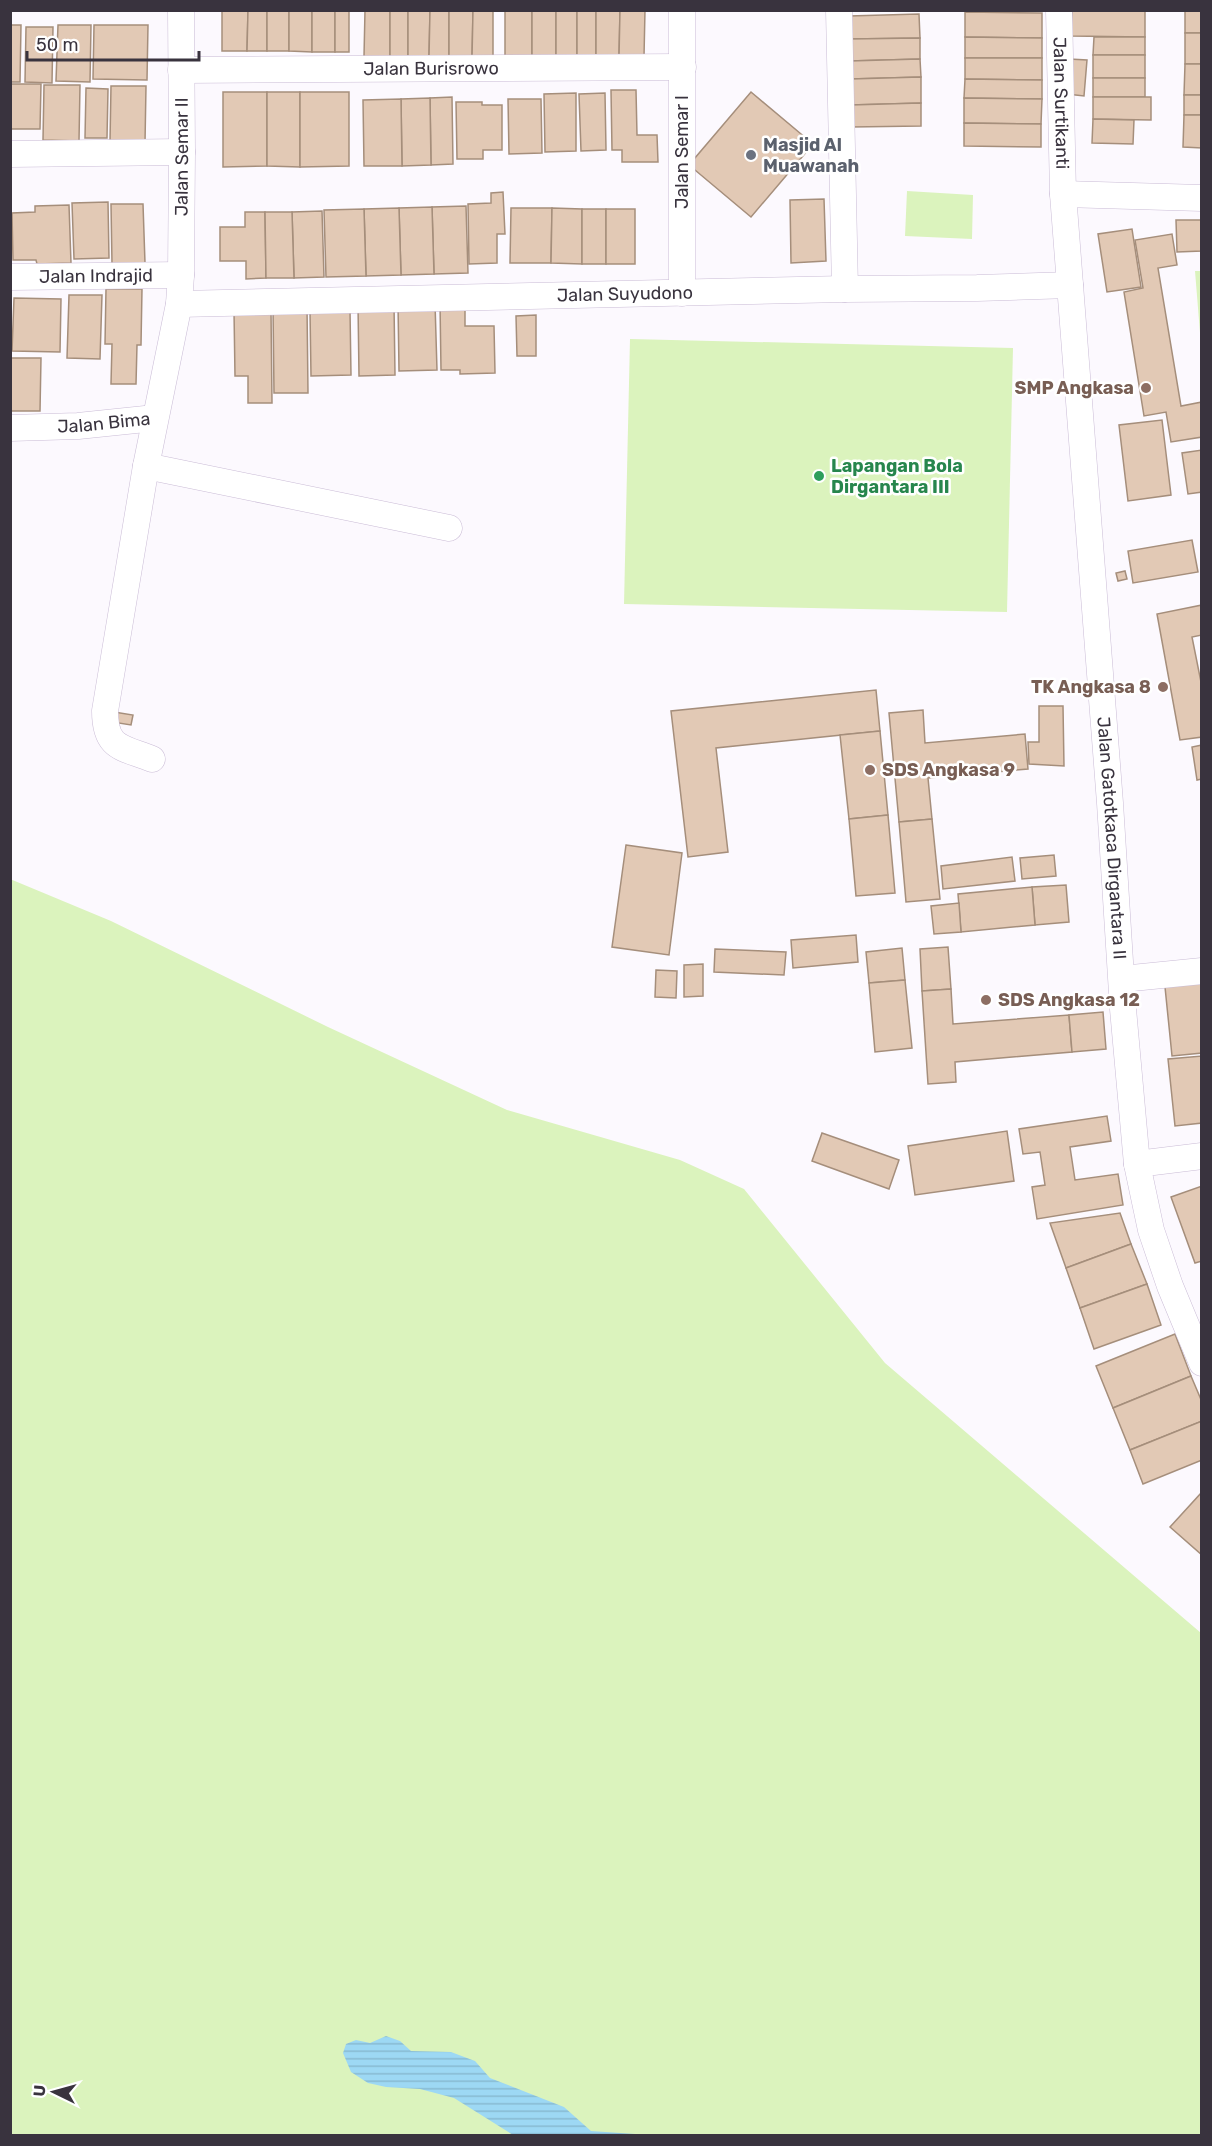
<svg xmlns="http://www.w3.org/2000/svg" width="1212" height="2146" font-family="Rubik,sans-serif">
<defs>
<pattern id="water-rules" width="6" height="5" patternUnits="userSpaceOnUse" patternTransform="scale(1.5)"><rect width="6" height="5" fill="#9dd8f4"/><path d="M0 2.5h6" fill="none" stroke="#88bad2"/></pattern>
</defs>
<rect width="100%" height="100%" fill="#fcf9fe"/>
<!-- green -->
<g fill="#dbf3bd">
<polygon points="907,191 973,195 972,239 905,236"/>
<polygon points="1195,271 1201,271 1201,345"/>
<polygon points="630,339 1013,348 1007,612 624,604"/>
<polygon points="10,879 111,921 328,1027 507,1110 680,1160 744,1189 885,1363 1201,1633 1201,2135 11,2135"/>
</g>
<!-- water -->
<polygon fill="url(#water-rules)" points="386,2036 400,2041 411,2051 451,2052 475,2061 490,2078 564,2107 591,2131 650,2135 513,2135 454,2098 420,2089 386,2087 368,2083 351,2072 343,2053 346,2044 356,2040 370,2043"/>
<!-- building -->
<g fill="#e2c9b5" stroke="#a58e7b" stroke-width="1.5">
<polygon points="222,10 248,10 247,51 222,51"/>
<polygon points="248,10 267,10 267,51 247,51"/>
<rect x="267" y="10" width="22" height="41"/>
<polygon points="289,10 312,10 312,52 289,51"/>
<rect x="312" y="10" width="23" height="42"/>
<rect x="335" y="10" width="14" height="42"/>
<polygon points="365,10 390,10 390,57 364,57"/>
<rect x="390" y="10" width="18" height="47"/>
<polygon points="408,10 430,10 429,57 408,57"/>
<polygon points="430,10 449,10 449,57 429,57"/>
<polygon points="449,10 473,10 472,58 449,57"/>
<polygon points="473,10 493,10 493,57 472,58"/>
<rect x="505" y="10" width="27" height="46"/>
<polygon points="532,10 556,10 556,57 532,56"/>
<polygon points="556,10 577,10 577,56 556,57"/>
<polygon points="577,10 596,10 596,57 577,56"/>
<polygon points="596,10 620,10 619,57 596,57"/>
<polygon points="620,10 645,10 644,57 619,57"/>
<polygon points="1072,10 1145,10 1145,37 1071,36"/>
<rect x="1185" y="10" width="17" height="23"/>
<polygon points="965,12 1042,13 1042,38 965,37"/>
<polygon points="919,14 920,38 849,39 849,16"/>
<polygon points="10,25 21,25 20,82 10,82"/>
<polygon points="58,25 91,25 90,82 56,81"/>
<polygon points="94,25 148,25 147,80 93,79"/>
<polygon points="26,27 53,27 52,83 25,82"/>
<rect x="1185" y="33" width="17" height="31"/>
<polygon points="965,37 1042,38 1042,58 965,58"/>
<polygon points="1094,37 1145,37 1145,55 1093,55"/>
<polygon points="920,38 920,59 849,61 849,39"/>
<rect x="1093" y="55" width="52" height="23"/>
<polygon points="965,58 1042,58 1042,80 965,79"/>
<polygon points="920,59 921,77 850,79 849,61"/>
<polygon points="1069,59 1087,60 1084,96 1067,94"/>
<polygon points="1185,64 1202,64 1202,95 1184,95"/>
<polygon points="921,77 921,103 850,105 850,79"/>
<rect x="1093" y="78" width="52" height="19"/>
<polygon points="965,79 1042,80 1042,99 964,98"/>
<polygon points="10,84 41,84 40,129 10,129"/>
<polygon points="44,85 80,85 79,141 43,140"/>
<polygon points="111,86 146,86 145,143 110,142"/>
<polygon points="86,88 108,89 107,138 85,138"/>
<polygon points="611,90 636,90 637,135 657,135 658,162 622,162 622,150 612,150"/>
<polygon points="223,92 267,92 267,166 223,167"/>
<polygon points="267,92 300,92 300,167 267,166"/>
<polygon points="300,92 349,92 349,166 300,167"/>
<polygon points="751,92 813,144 751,217 689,165"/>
<polygon points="576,93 576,151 545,152 544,94"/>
<polygon points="605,93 606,150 581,151 579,94"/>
<rect x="1184" y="95" width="18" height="20"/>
<polygon points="452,97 453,164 431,165 430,98"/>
<polygon points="1093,97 1151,97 1151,120 1093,119"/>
<polygon points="430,98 431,165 402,166 401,99"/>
<polygon points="964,98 1042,99 1041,124 964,123"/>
<polygon points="401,99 402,166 364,166 363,100"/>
<polygon points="508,99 541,99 542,153 509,154"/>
<polygon points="456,102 482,102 482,105 502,105 502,150 483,150 483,159 457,159"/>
<polygon points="921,103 921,126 851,127 850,105"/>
<polygon points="1184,115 1202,115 1202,148 1183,147"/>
<polygon points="1093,119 1134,120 1133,144 1092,143"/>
<polygon points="964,123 1041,124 1041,147 964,146"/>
<polygon points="503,192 505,234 497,234 497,263 469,264 468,204 491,203 491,193"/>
<polygon points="824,199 826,261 791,263 790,200"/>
<polygon points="108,202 109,258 74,259 72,203"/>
<polygon points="111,204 143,204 145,263 112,264"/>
<polygon points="69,205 71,263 37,264 36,260 13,260 12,213 35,212 35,206"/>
<polygon points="466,206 468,273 434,274 432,207"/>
<polygon points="432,207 434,274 401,275 399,208"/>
<polygon points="399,208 401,275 366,276 364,209"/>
<polygon points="511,208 552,208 551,263 510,263"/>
<polygon points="552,208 582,209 582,264 551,263"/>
<polygon points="364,209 366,276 326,277 324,210"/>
<rect x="582" y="209" width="24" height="55"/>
<rect x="606" y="209" width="29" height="55"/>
<polygon points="322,211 324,277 294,278 292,212"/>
<polygon points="245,212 265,212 266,278 246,279 246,261 220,261 220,227 245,227"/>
<polygon points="265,212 292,212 294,278 266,278"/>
<polygon points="1176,220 1202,220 1202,251 1177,252"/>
<polygon points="1132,229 1141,287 1107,292 1098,234"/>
<polygon points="1172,234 1177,265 1158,268 1181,406 1202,402 1202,437 1171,442 1166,412 1144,416 1124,292 1143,288 1135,240"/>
<polygon points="106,289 142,289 141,345 137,345 136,384 111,384 112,344 105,344"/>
<polygon points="69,295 102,295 100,359 67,358"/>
<polygon points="14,298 61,299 60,352 12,351"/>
<polygon points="398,303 435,303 437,370 399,371"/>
<polygon points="440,303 465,303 465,326 494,326 495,373 460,374 460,370 441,370"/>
<polygon points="358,304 394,304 395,375 359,376"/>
<polygon points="307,306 308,393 274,393 273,307"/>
<polygon points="350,310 351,375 311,376 310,311"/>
<polygon points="234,311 271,312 272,403 248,403 248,376 235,376"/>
<polygon points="536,315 536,356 517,356 516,316"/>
<polygon points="11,358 41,358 40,411 10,411"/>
<polygon points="1162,420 1171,495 1128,501 1119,425"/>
<polygon points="1202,450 1202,492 1188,494 1182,453"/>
<polygon points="1192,540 1198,572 1133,583 1128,551"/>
<polygon points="1125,571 1127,579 1118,581 1116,573"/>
<polygon points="1202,605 1202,635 1192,637 1202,687 1202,737 1180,740 1157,614"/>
<polygon points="876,690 880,731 716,748 728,852 688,857 671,711"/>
<polygon points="1039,706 1063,706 1064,766 1029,764 1028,742 1039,742"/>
<polygon points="923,710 925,743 1025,734 1028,769 928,778 932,819 899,822 889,713"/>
<polygon points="114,712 133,715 131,725 112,722"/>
<polygon points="880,731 888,815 849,819 840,735"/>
<polygon points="1202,745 1202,779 1197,780 1192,747"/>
<polygon points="888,815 895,893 856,896 849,819"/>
<polygon points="932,819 940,899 906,902 899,822"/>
<polygon points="626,845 682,853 669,955 612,947"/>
<polygon points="1054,855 1056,876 1022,879 1020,858"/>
<polygon points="1012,857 1015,881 943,889 941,866"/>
<polygon points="1066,885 1069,922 1035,925 1032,887"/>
<polygon points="1032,887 1035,925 961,932 958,894"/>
<polygon points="959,903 961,932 934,934 931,906"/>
<polygon points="856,935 858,962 793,968 791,940"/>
<polygon points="948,947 951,989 922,991 920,949"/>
<polygon points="902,948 905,980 869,983 866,952"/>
<polygon points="715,949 786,952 784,975 714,972"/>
<polygon points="703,964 703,996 684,997 684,965"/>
<polygon points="656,970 677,971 676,998 655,997"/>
<polygon points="905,980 912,1048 875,1052 869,983"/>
<polygon points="1201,983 1202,1053 1172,1056 1165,987"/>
<polygon points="951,989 953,1024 1069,1015 1072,1052 955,1062 956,1082 928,1084 922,991"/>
<polygon points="1103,1012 1106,1049 1072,1052 1069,1015"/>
<polygon points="1202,1056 1202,1123 1175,1126 1168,1059"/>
<polygon points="1107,1116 1111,1141 1070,1147 1075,1180 1118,1174 1123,1205 1037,1219 1032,1187 1045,1185 1040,1152 1023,1154 1019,1129"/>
<polygon points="1007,1131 1014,1181 915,1195 908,1146"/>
<polygon points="822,1133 899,1160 889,1189 812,1161"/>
<polygon points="1202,1186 1202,1261 1195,1263 1171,1197"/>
<polygon points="1120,1213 1131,1244 1066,1268 1050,1223"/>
<polygon points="1131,1244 1147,1284 1080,1308 1066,1268"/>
<polygon points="1147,1284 1161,1325 1094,1349 1080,1308"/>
<polygon points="1175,1334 1191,1376 1113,1408 1096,1366"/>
<polygon points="1191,1376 1202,1402 1202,1421 1130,1450 1113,1408"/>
<polygon points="1202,1421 1202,1460 1143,1484 1130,1450"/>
<polygon points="1202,1492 1202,1555 1170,1527"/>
</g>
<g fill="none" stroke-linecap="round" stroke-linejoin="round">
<!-- minor casing -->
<g stroke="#cabcd6" stroke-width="27">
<g id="minor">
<polyline points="839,10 845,289"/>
<path id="s1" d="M1059,10L1063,194L1110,803L1123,1009L1137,1164L1151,1230L1170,1286L1202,1363"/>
<path id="s2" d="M181,70L683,67"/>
<polyline points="10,154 182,152"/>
<polyline points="1063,194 1202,198"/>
<path id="s3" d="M10,277L181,275"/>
<polyline points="682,293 682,10"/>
<path id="s4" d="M179,304L845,289L977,288L1070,285"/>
<path id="s5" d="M10,428L78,426L155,418"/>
<polyline points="146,466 449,528"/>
<path id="s6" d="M152,759C122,747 105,749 105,711L146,466L179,304L181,275L182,152L181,10"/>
<polyline points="1122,979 1202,971"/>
<polyline points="1137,1164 1202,1156"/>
</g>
</g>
<!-- minor -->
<use href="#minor" stroke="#fff" stroke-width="26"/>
</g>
<!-- markers -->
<circle fill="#6b7280" stroke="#fff" stroke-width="2" cx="751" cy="155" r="6"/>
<g fill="#8d6e63" stroke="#fff" stroke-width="2">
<circle cx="1146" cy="388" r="6"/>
<circle cx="1163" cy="687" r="6"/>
<circle cx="870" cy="770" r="6"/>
<circle cx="986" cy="1000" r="6"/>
</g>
<circle fill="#2e9e5b" stroke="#fff" stroke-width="2" cx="819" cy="476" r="6"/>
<g text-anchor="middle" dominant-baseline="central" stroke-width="5" stroke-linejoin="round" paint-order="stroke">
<!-- street labels -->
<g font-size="18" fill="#39333e" stroke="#fff">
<text stroke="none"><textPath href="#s2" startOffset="250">Jalan Burisrowo</textPath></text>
<text stroke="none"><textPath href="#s1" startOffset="93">Jalan Surtikanti</textPath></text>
<text transform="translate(682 152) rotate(-90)">Jalan Semar I</text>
<text stroke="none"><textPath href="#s6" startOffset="636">Jalan Semar II</textPath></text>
<text stroke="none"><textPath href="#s3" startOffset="86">Jalan Indrajid</textPath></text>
<text stroke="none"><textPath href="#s4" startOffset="446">Jalan Suyudono</textPath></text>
<text stroke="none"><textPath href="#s5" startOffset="94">Jalan Bima</textPath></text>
<text stroke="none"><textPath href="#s1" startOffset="830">Jalan Gatotkaca Dirgantara II</textPath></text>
</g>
<!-- worship labels -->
<g font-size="18" font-weight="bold" fill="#5b616d" stroke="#fff" text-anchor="start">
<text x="763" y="145">Masjid Al<tspan x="763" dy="21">Muawanah</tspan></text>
</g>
<!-- education labels -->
<g font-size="18" font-weight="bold" fill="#785e54" stroke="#fff" text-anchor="end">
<text x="1134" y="388">SMP Angkasa</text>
<text x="1151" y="687">TK Angkasa 8</text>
<text x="882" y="770" text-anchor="start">SDS Angkasa 9</text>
<text x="998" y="1000" text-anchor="start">SDS Angkasa 12</text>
</g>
<!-- leisure labels -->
<g font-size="18" font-weight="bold" fill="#27864d" stroke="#fff" text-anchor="start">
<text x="831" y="466">Lapangan Bola<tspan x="831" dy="21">Dirgantara III</tspan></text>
</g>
</g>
<!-- border -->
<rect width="1212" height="2146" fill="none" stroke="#39333e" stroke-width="24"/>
<!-- north arrow -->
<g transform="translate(54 2092) rotate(275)" stroke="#ffffff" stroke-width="4.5" paint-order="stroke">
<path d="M0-4.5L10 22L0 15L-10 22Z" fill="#39333e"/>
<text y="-9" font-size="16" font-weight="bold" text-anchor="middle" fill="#39333e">U</text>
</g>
<!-- scale -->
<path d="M27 51v9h172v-9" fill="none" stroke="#39333e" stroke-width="3"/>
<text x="36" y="51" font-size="18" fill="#39333e" stroke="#ffffff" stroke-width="4.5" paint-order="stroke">50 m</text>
</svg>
